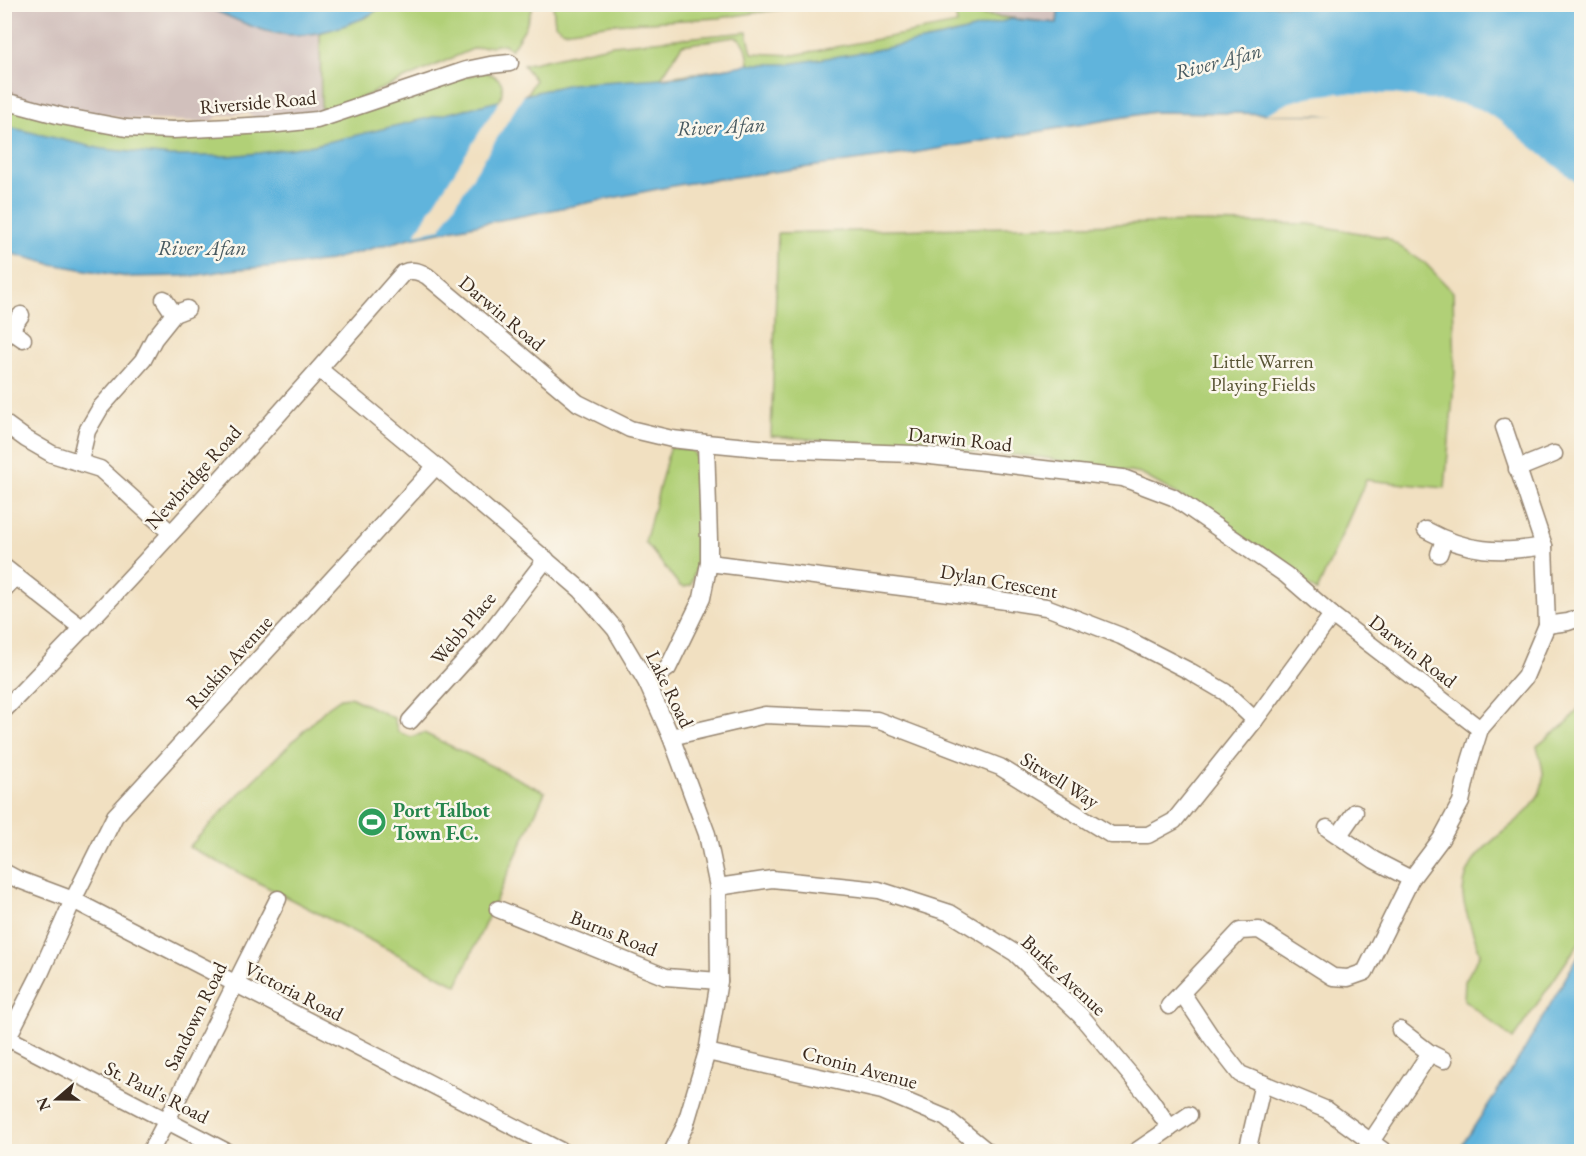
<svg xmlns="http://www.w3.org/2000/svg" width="1586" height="1156" font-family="'EB Garamond',serif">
<rect width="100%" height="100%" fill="#fbf7ec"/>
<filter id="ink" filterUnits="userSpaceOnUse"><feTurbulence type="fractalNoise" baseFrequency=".0167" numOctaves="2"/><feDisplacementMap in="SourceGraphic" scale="12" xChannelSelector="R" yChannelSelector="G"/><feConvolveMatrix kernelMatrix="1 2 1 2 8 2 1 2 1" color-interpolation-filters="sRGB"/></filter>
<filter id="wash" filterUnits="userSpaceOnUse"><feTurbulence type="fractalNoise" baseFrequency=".008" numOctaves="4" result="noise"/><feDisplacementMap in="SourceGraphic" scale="24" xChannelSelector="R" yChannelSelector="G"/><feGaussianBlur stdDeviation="1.35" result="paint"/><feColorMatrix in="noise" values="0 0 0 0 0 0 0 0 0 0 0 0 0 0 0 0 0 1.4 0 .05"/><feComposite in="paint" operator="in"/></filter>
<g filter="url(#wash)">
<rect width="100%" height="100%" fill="#f1e0c1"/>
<!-- industrial -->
<g fill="#d1c0bc">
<polygon points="4,5 202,5 272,34 298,36 320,33 321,110 261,120 246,113 218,116 211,122 125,119 28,100 5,101"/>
<polygon points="931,5 1059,5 1057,23 937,10"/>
</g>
<!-- green -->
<g fill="#b1d077" stroke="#767d4a" stroke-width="1.5" fill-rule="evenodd">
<polygon points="383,5 533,5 525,28 511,50 505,44 475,48 363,97 321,110 320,33 367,17"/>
<polygon points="553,5 553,4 812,5 719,18 612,24 564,31 555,24"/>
<path d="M1059,5H1343L469,135L5,184L4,101L109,126L268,125L485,72C503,78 505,84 500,101L528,93L535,80L523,65L613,45L747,32L752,53L794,55L957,24L955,12L1057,23ZM735,37C747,40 748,54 749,65L661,78L682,45Z"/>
<polygon points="1192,222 1309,224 1387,238 1426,264 1453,292 1455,372 1445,488 1366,480 1317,591 1179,495 1141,474 1039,457 771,436 778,233"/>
<polygon points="670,447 692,450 698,459 698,541 697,563 691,585 685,587 680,586 645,542"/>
<polygon points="350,697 394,718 398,732 411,737 424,733 545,792 457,985 189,847 236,797 328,707 341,698"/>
<path d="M1581,705V940L1513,1039L1464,1000L1465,981L1480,954C1476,939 1462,907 1463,893C1465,835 1542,826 1543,777C1544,768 1539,756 1537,746L1569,721Z"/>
</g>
<!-- water -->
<g fill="#60b4dc" stroke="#4e6f7d" stroke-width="1.5">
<path d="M202,5H383C372,16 357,21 343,26C282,47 257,28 202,5Z"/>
<polygon points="1059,5 1581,5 1581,215 1538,177 1454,134 1354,115 1154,112 913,153 683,184 410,238 323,262 230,270 192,276 127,277 51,264 5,252 4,126 102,149 171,156 229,156 259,153 314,145 353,136 570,84 678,77 750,64 789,64 870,51 942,37 1012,19 1057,23"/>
<polygon points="1581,951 1581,1151 1458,1151 1523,1052"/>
</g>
<!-- pier -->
<g fill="#f1e0c1">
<polygon points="526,92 440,229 415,234 502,97"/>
<polygon points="1338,93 1394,94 1458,103 1480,109 1497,119 1572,179 1581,189 1582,218 1536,180 1454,137 1353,118 1317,114 1265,114 1290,102 1308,97"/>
</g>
</g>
<g filter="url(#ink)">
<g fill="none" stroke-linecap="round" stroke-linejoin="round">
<!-- minor casing -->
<g stroke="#968570" stroke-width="19">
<g id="minor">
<polyline points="4,101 61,116 126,128 173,130 268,125 317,120 466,70 490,65 510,63"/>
<polyline points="164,299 174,314"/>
<polyline points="10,330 23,339"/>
<polyline points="4,339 21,315"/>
<polyline points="319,369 436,466 581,590 615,629 647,683 671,737 707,834 718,887 719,981 707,1052 685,1126 672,1152"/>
<polyline points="4,423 26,439 52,454 100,469 171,533"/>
<polyline points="80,461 87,431 101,407 143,360 154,339 174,314 187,309"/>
<polyline points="1517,469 1554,454"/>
<path d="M1426,530C1467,552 1499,554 1544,546"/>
<polyline points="1439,554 1444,540"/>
<polyline points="709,563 965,595 1046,607 1121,636 1191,672 1225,692 1255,720"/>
<polyline points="4,567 83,629"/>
<polyline points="5,588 16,576"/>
<polyline points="1547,625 1568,622 1582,617"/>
<polyline points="647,683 668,668 702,598 709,563 709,540 706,443"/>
<path d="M4,710C142,569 273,422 403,273C411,269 419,271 427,276L578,403L630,429L672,439L706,443L769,449L913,454L1123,478L1173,497L1286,575L1332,615L1480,729"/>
<polyline points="410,721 487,636 546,559"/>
<polyline points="671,737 765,715 877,720 1000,767 1111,835 1148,835 1174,821 1255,720 1332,615"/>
<polyline points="1327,828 1374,860 1411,879"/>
<polyline points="1339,835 1355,812"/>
<polyline points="4,872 17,879 73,900 563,1152"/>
<polyline points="718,887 772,879 879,890 950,913 1015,953 1081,1016 1148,1096 1170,1128"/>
<polyline points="498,909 666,977 719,981"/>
<polyline points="1182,993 1212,1038 1240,1074 1327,1110 1385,1152"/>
<polyline points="1169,1006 1240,931 1259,930 1333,977 1348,978 1365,972 1411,879 1441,839 1461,802 1470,761 1480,729 1525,677 1547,625 1544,546 1504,427"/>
<polyline points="1400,1030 1430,1053 1444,1060"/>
<polyline points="4,1036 227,1152"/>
<polyline points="4,1045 40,974 73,900 115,816 436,466"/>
<polyline points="707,1052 882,1091 946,1118 988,1152"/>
<polyline points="150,1152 167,1120 278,899"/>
<polyline points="1135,1152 1189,1115"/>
<polyline points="1247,1152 1263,1083"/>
<polyline points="1364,1152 1430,1053"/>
</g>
</g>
<!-- minor -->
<use href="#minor" stroke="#fff" stroke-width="16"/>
</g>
</g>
<!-- icons -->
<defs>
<g id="stadium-disc" transform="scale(1.5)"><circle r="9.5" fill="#2e9e5b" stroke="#fbf7ec"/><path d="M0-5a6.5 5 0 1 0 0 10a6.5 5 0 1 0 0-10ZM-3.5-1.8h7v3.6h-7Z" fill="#fff"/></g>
</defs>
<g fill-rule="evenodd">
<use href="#stadium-disc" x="372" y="822"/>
</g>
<g text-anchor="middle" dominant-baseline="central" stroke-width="5" stroke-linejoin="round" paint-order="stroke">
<!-- street labels -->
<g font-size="20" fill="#3b2a1e" stroke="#fbf7ec">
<text transform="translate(258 102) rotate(-5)">Riverside Road</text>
<text transform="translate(502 313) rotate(40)">Darwin Road</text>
<text transform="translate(960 439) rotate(6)">Darwin Road</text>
<text transform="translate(193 477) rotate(-48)">Newbridge Road</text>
<text transform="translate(999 581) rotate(10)">Dylan Crescent</text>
<text transform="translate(463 628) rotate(-50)">Webb Place</text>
<text transform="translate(1413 651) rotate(38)">Darwin Road</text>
<text transform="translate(229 662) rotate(-48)">Ruskin Avenue</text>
<text transform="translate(670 689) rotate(64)">Lake Road</text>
<text transform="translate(1060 780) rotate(32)">Sitwell Way</text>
<text transform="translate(614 933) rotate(22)">Burns Road</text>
<text transform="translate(1064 975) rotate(43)">Burke Avenue</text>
<text transform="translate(294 991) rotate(27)">Victoria Road</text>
<text transform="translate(195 1016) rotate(-64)">Sandown Road</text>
<text transform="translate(860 1067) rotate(15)">Cronin Avenue</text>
<text transform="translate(157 1092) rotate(27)">St. Paul's Road</text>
</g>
<!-- park labels -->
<g font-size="20" fill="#585434" stroke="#fbf7ec">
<text x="1263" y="361">Little Warren<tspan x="1263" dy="23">Playing Fields</tspan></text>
</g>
<!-- leisure labels -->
<g font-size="20" font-weight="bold" fill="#27864d" stroke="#fbf7ec" text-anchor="start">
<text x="393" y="810">Port Talbot<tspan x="393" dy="23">Town F.C.</tspan></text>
</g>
<!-- water labels -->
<g font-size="21" font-style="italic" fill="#485a60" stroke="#fbf7ec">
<text transform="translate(1218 61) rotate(-15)">River Afan</text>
<text transform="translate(721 126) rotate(-3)">River Afan</text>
<text x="202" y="247">River Afan</text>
</g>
</g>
<!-- margin -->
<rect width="1586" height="1156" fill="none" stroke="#fbf7ec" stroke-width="24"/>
<!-- north arrow -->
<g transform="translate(57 1099) rotate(250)" stroke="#fbf7ec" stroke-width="4.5" paint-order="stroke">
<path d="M0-4.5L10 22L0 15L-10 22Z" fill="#3b2a1e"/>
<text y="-9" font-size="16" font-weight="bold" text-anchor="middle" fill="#3b2a1e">N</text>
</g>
</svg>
